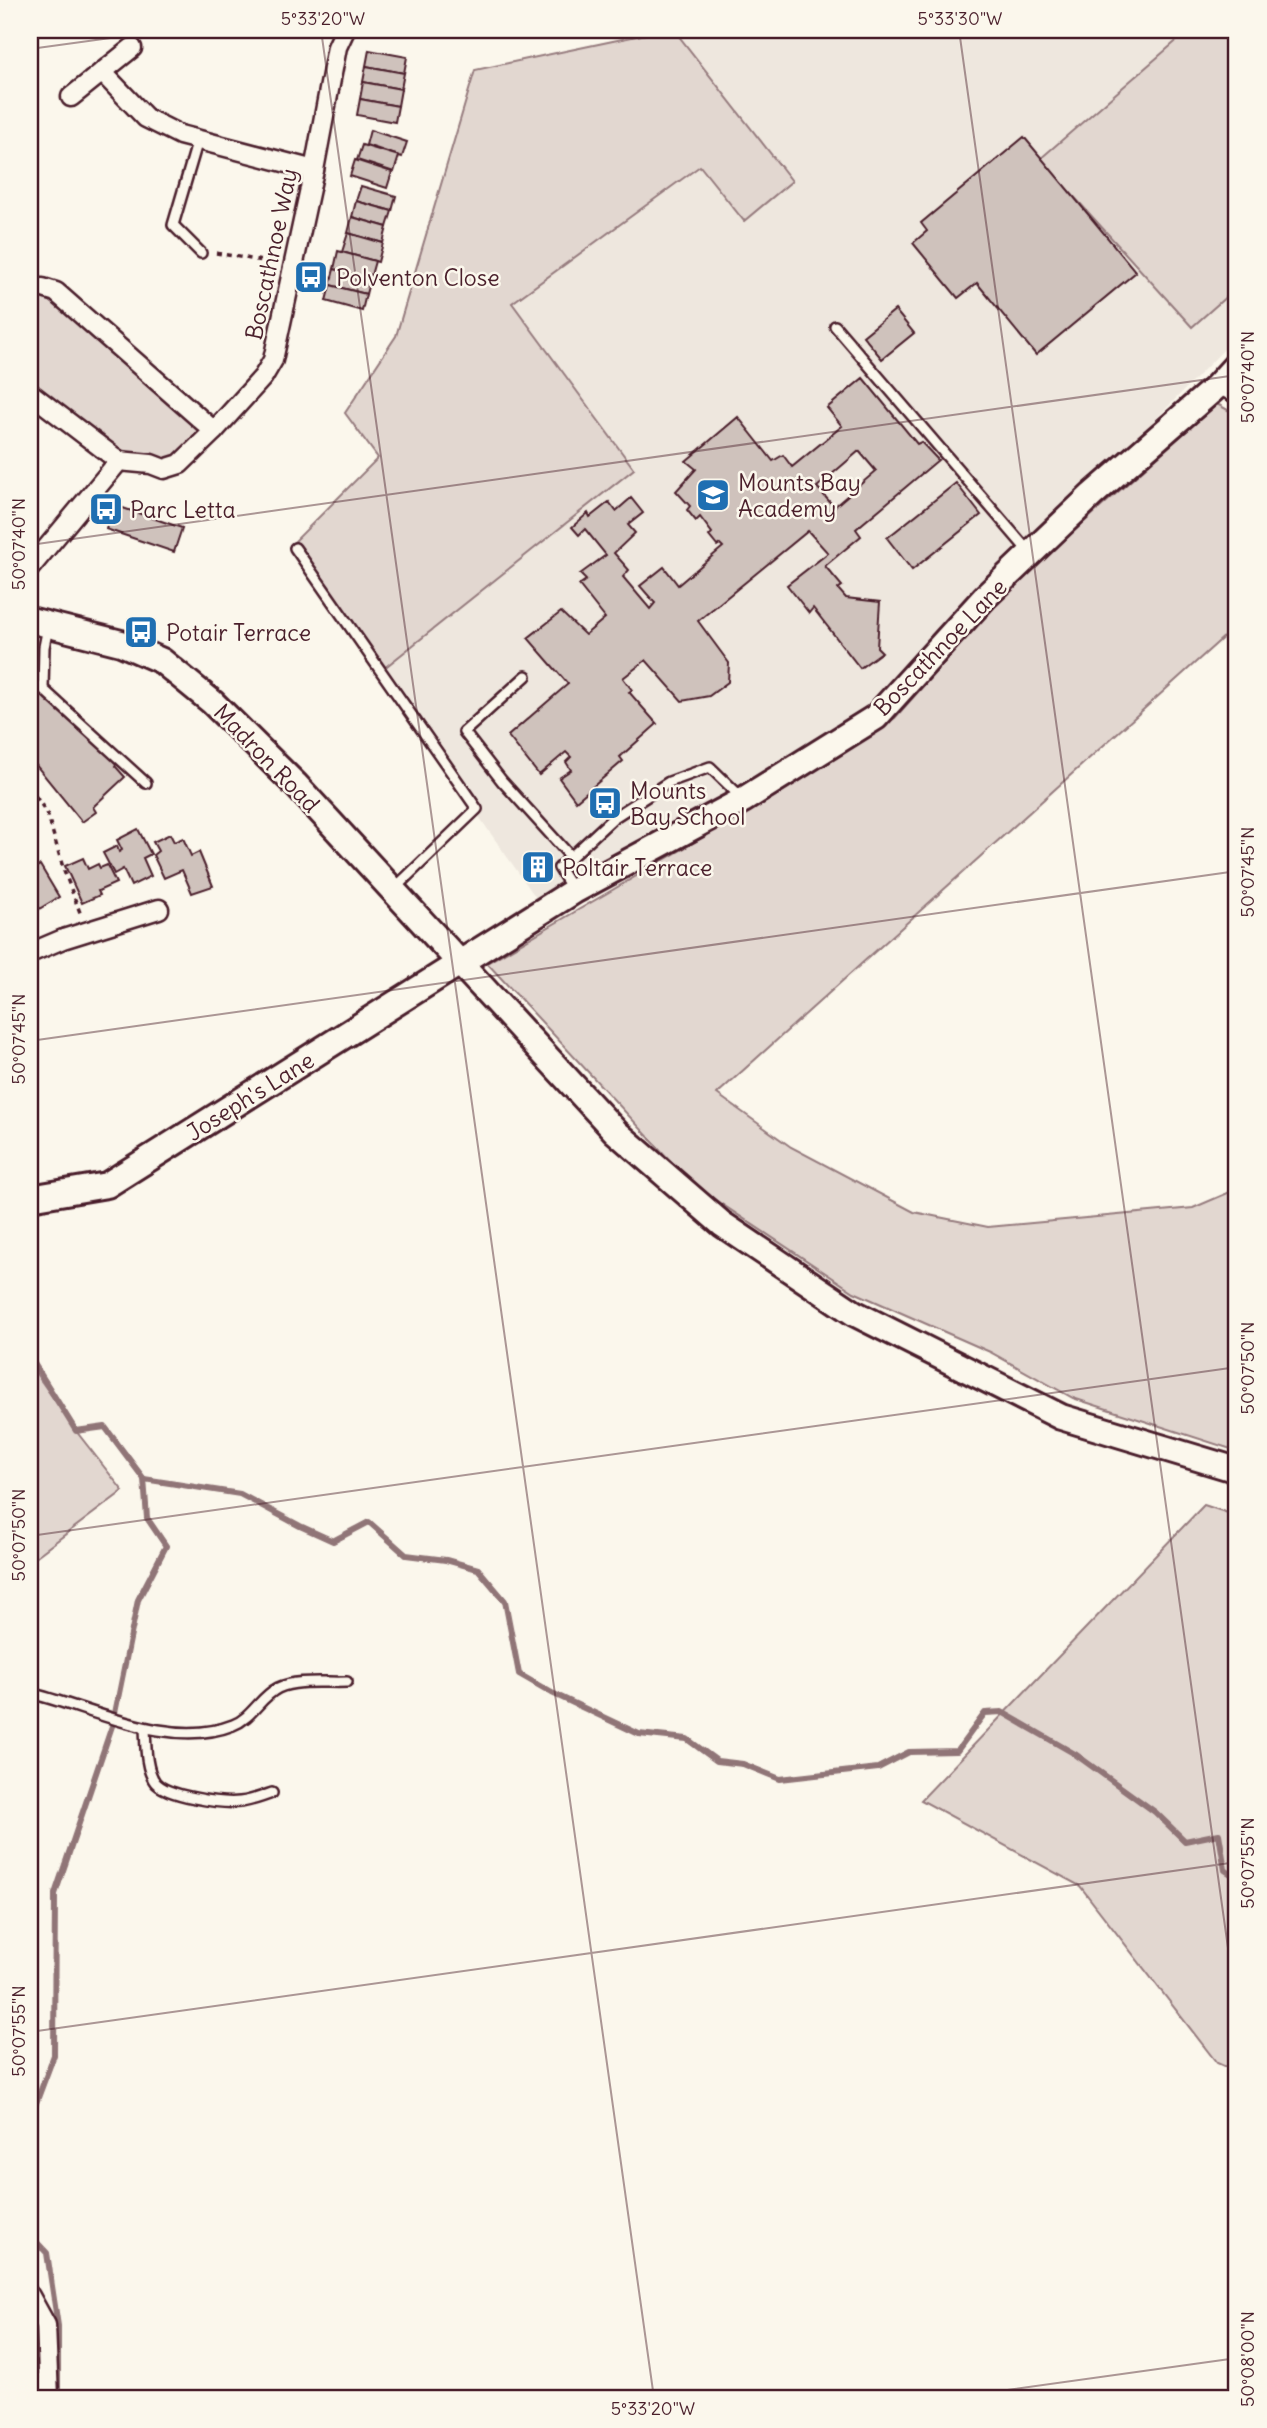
<svg xmlns="http://www.w3.org/2000/svg" width="1267" height="2428" font-family="Delius,sans-serif">
<rect width="100%" height="100%" fill="#fbf7ec"/>
<filter id="ink" filterUnits="userSpaceOnUse"><feTurbulence type="fractalNoise" baseFrequency=".0143" numOctaves="2"/><feDisplacementMap in="SourceGraphic" scale="14" xChannelSelector="R" yChannelSelector="G"/><feConvolveMatrix kernelMatrix="1 2 1 2 8 2 1 2 1" color-interpolation-filters="sRGB"/></filter>
<g filter="url(#ink)">
<!-- built -->
<polygon fill="#eee7de" points="657,30 1237,30 1237,336 929,651 812,755 539,902 289,547 378,458 345,413 396,336 475,70 646,34"/>
<!-- green -->
<g fill="#e2d7d0" stroke="#967b7e" stroke-width="2">
<polygon points="657,30 674,30 792,181 744,221 700,166 512,303 634,469 378,673 289,547 378,458 345,413 396,336 475,70 646,34"/>
<polygon points="1189,30 1237,30 1237,287 1192,327 1040,159"/>
<polygon points="30,288 43,288 214,431 180,464 119,461 30,393"/>
<polygon points="1217,404 1237,415 1237,625 717,1094 791,1147 914,1212 988,1227 1193,1208 1237,1189 1237,1451 1073,1398 990,1352 854,1292 693,1185 487,963 767,800 895,718 1011,587"/>
<polygon points="30,1365 76,1431 123,1491 30,1561"/>
<polygon points="1204,1505 1237,1516 1237,2072 1217,2063 1080,1886 921,1800"/>
</g>
<g fill="none" stroke-linecap="round" stroke-linejoin="round">
<!-- stream -->
<g stroke="#907477" stroke-width="6">
<polyline points="30,1357 76,1431 105,1427 144,1479 240,1494 300,1526 333,1541 369,1522 406,1555 446,1560 478,1569 505,1601 519,1674 552,1693 639,1734 687,1739 717,1761 743,1764 780,1779 878,1768 909,1752 957,1751 985,1713 1002,1712 1075,1754 1155,1812 1185,1841 1219,1834 1225,1870 1237,1878"/>
<polyline points="30,2119 54,2055 55,1894 113,1723 138,1600 166,1546 147,1518 144,1479"/>
<polyline points="30,2235 47,2253 58,2326 58,2398"/>
</g>
</g>
<!-- building -->
<g fill="#cfc2bc" stroke="#4a1f2b" stroke-width="2" fill-rule="evenodd">
<polygon points="369,50 407,57 404,73 366,66"/>
<polygon points="366,66 404,73 401,89 363,82"/>
<polygon points="363,82 401,89 398,106 360,99"/>
<polygon points="360,99 398,106 395,122 357,115"/>
<polygon points="370,130 407,142 402,157 366,145"/>
<polygon points="1024,137 1136,272 1036,355 977,283 958,298 913,243 927,231 921,223"/>
<polygon points="362,145 399,156 394,172 357,160"/>
<polygon points="355,160 392,172 387,188 350,176"/>
<polygon points="361,186 396,196 392,211 356,201"/>
<polygon points="356,201 392,211 387,227 352,217"/>
<polygon points="352,217 387,227 383,243 348,233"/>
<polygon points="348,233 383,243 378,262 342,252"/>
<polygon points="338,251 375,261 370,279 334,269"/>
<polygon points="334,269 370,279 366,294 330,285"/>
<polygon points="330,285 366,294 362,311 326,301"/>
<polygon points="895,310 914,333 882,359 863,336"/>
<path d="M863,378L917,444L921,442L938,460L856,529L861,536L825,566L842,586L838,589L846,598L880,602L877,647L882,652L860,668L813,608L809,613L787,585L828,553L808,531L698,621L729,663L728,682L709,696L682,701L646,660L623,678L632,690L629,692L657,724L620,757L623,761L576,801L559,778L571,770L566,762L571,757L566,752L539,775L508,736L568,684L528,638L561,612L585,635L605,618L579,585L586,580L580,574L606,555L585,529L579,535L572,527L588,513L590,517L609,502L616,511L631,498L643,513L628,525L635,533L614,553L629,570L623,577L650,609L655,603L640,586L664,567L678,585L723,547L720,544L717,546L709,536L712,533L700,517L696,521L687,510L690,506L676,491L696,469L686,461L738,417L773,461L783,455L792,467L842,426L827,408ZM859,451L876,471L834,507L817,487Z"/>
<polygon points="956,483 981,515 912,570 887,538"/>
<polygon points="114,505 182,528 174,552 106,529"/>
<polygon points="38,666 42,693 118,761 115,766 125,777 93,807 96,812 82,822 30,758 30,672"/>
<polygon points="138,829 151,854 143,858 151,876 131,886 123,869 114,874 103,853 117,846 119,852 122,850 117,840"/>
<polygon points="170,834 174,842 183,838 191,856 199,852 213,886 192,893 182,870 164,878 153,855 158,851 153,842"/>
<polygon points="83,858 88,869 98,864 100,868 107,865 116,883 98,891 100,895 82,903 65,866"/>
<polygon points="541,861 545,867 536,873 532,867"/>
<polygon points="40,865 59,897 34,912 30,904 30,871"/>
</g>
<g fill="none" stroke-linecap="round" stroke-linejoin="round">
<!-- lane casing -->
<g stroke="#4a1f2b" stroke-width="14">
<g id="lane">
<polyline points="198,140 173,225 201,253"/>
<polyline points="835,326 1029,552"/>
<polyline points="1217,388 1237,399"/>
<polyline points="295,548 477,809 395,888"/>
<polyline points="48,627 44,647 43,689 146,783"/>
<polyline points="526,676 464,732 502,781 571,857"/>
<polyline points="573,890 559,868 613,818 669,782 710,767 743,799"/>
<path d="M30,1693C92,1708 170,1750 233,1725C252,1718 260,1697 278,1688C297,1679 326,1683 347,1682"/>
<path d="M145,1728C146,1744 145,1768 155,1782C166,1796 222,1804 240,1802C251,1801 261,1797 272,1793"/>
</g>
</g>
<!-- street casing -->
<g stroke="#4a1f2b" stroke-width="23">
<g id="street">
<polyline points="102,72 146,118 180,135 314,170"/>
<polyline points="71,97 132,48"/>
<polyline points="30,288 43,288 56,292 214,431"/>
<polyline points="30,393 119,461"/>
<polyline points="30,568 119,461 151,464 164,469 180,464 214,431 263,377 273,360 314,170 337,47 345,30"/>
<polyline points="30,953 63,939 159,909"/>
<polyline points="30,2296 46,2325 49,2398"/>
</g>
</g>
<!-- secondary casing -->
<g stroke="#4a1f2b" stroke-width="30">
<g id="secondary">
<polyline points="30,620 121,643 162,661 212,702 295,784 616,1132 722,1224 854,1313 1061,1417 1237,1470"/>
<polyline points="30,1198 107,1185 574,891 743,800 876,717 985,597 1092,495 1216,387 1237,364"/>
</g>
</g>
<!-- path -->
<g stroke="#4a1f2b" stroke-width="3.5" stroke-dasharray="5 5" stroke-linecap="butt">
<polyline points="216,253 274,263"/>
<polyline points="30,788 47,813 64,871 81,915"/>
</g>
<!-- lane -->
<use href="#lane" stroke="#fbf7ec" stroke-width="9"/>
<!-- street -->
<use href="#street" stroke="#fbf7ec" stroke-width="18"/>
<!-- secondary -->
<use href="#secondary" stroke="#fbf7ec" stroke-width="24"/>
</g>
</g>
<!-- ticks -->
<path fill="none" stroke="#4a1f2b" stroke-width="2" stroke-opacity="0.45" d="M321,30L654,2398M959,30L1237,2012M30,49L169,30M30,545L1237,375M30,1041L1237,871M30,1536L1237,1367M30,2032L1237,1862M950,2398L1237,2358"/>
<!-- icons -->
<defs>
<g id="bus-square" transform="scale(1.75)"><rect x="-9" y="-9" width="18" height="18" rx="4" fill="#1f6fb2" stroke="#fbf7ec"/><path d="M-5-6H5V4H4V6H2V4H-2V6H-4V4H-5ZM-3.5-4V0h7V-4ZM-3.5 1.2v1.5H-2V1.2ZM2 1.2v1.5H3.5V1.2Z" fill="#fff"/></g>
<g id="school-square" transform="scale(1.75)"><rect x="-9" y="-9" width="18" height="18" rx="4" fill="#1f6fb2" stroke="#fbf7ec"/><path d="M0-5L7-2L0 1L-7-2ZM-4 1L0 2.5L4 1V4Q0 6-4 4Z" fill="#fff"/></g>
<g id="building-square" transform="scale(1.75)"><rect x="-9" y="-9" width="18" height="18" rx="4" fill="#1f6fb2" stroke="#fbf7ec"/><path d="M-4-6H4V6H1V3H-1V6H-4ZM-2.5-4.3h1.7v1.8h-1.7ZM.8-4.3h1.7v1.8H.8ZM-2.5-1h1.7V.8h-1.7ZM.8-1h1.7V.8H.8Z" fill="#fff"/></g>
</defs>
<g fill-rule="evenodd">
<use href="#bus-square" x="311" y="277"/>
<use href="#school-square" x="713" y="495"/>
<use href="#bus-square" x="106" y="509"/>
<use href="#bus-square" x="141" y="632"/>
<use href="#bus-square" x="605" y="803"/>
<use href="#building-square" x="538" y="867"/>
</g>
<g text-anchor="middle" dominant-baseline="central" stroke-width="5" stroke-linejoin="round" paint-order="stroke">
<!-- street labels -->
<g font-size="23" fill="#4a1f2b" stroke="#fbf7ec">
<text transform="translate(271 254) rotate(-78)">Boscathnoe Way</text>
<text transform="translate(940 647) rotate(-46)">Boscathnoe Lane</text>
<text transform="translate(267 758) rotate(46)">Madron Road</text>
<text transform="translate(250 1096) rotate(-32)">Joseph's Lane</text>
</g>
<!-- poi labels -->
<g font-size="23" fill="#4a1f2b" stroke="#fbf7ec" text-anchor="start">
<text x="336" y="277">Polventon Close</text>
<text x="738" y="482">Mounts Bay<tspan x="738" dy="26">Academy</tspan></text>
<text x="130" y="509">Parc Letta</text>
<text x="166" y="632">Potair Terrace</text>
<text x="630" y="790">Mounts<tspan x="630" dy="26">Bay School</tspan></text>
<text x="562" y="867">Poltair Terrace</text>
</g>
</g>
<!-- margin -->
<rect width="1267" height="2428" fill="none" stroke="#fbf7ec" stroke-width="77"/>
<rect x="38" y="38" width="1190" height="2352" fill="none" stroke="#4a1f2b" stroke-width="2.5"/>
<g font-size="18" text-anchor="middle" fill="#4a1f2b">
<text x="323" y="25">5°33'20"W</text>
<text x="960" y="25">5°33'30"W</text>
<text transform="translate(1248 377) rotate(-90)" y="6">50°07'40"N</text>
<text transform="translate(19 544) rotate(-90)" y="6">50°07'40"N</text>
<text transform="translate(1248 872) rotate(-90)" y="6">50°07'45"N</text>
<text transform="translate(19 1039) rotate(-90)" y="6">50°07'45"N</text>
<text transform="translate(1248 1368) rotate(-90)" y="6">50°07'50"N</text>
<text transform="translate(19 1535) rotate(-90)" y="6">50°07'50"N</text>
<text transform="translate(1248 1863) rotate(-90)" y="6">50°07'55"N</text>
<text transform="translate(19 2031) rotate(-90)" y="6">50°07'55"N</text>
<text transform="translate(1248 2359) rotate(-90)" y="6">50°08'00"N</text>
<text x="653" y="2415">5°33'20"W</text>
</g>
</svg>
